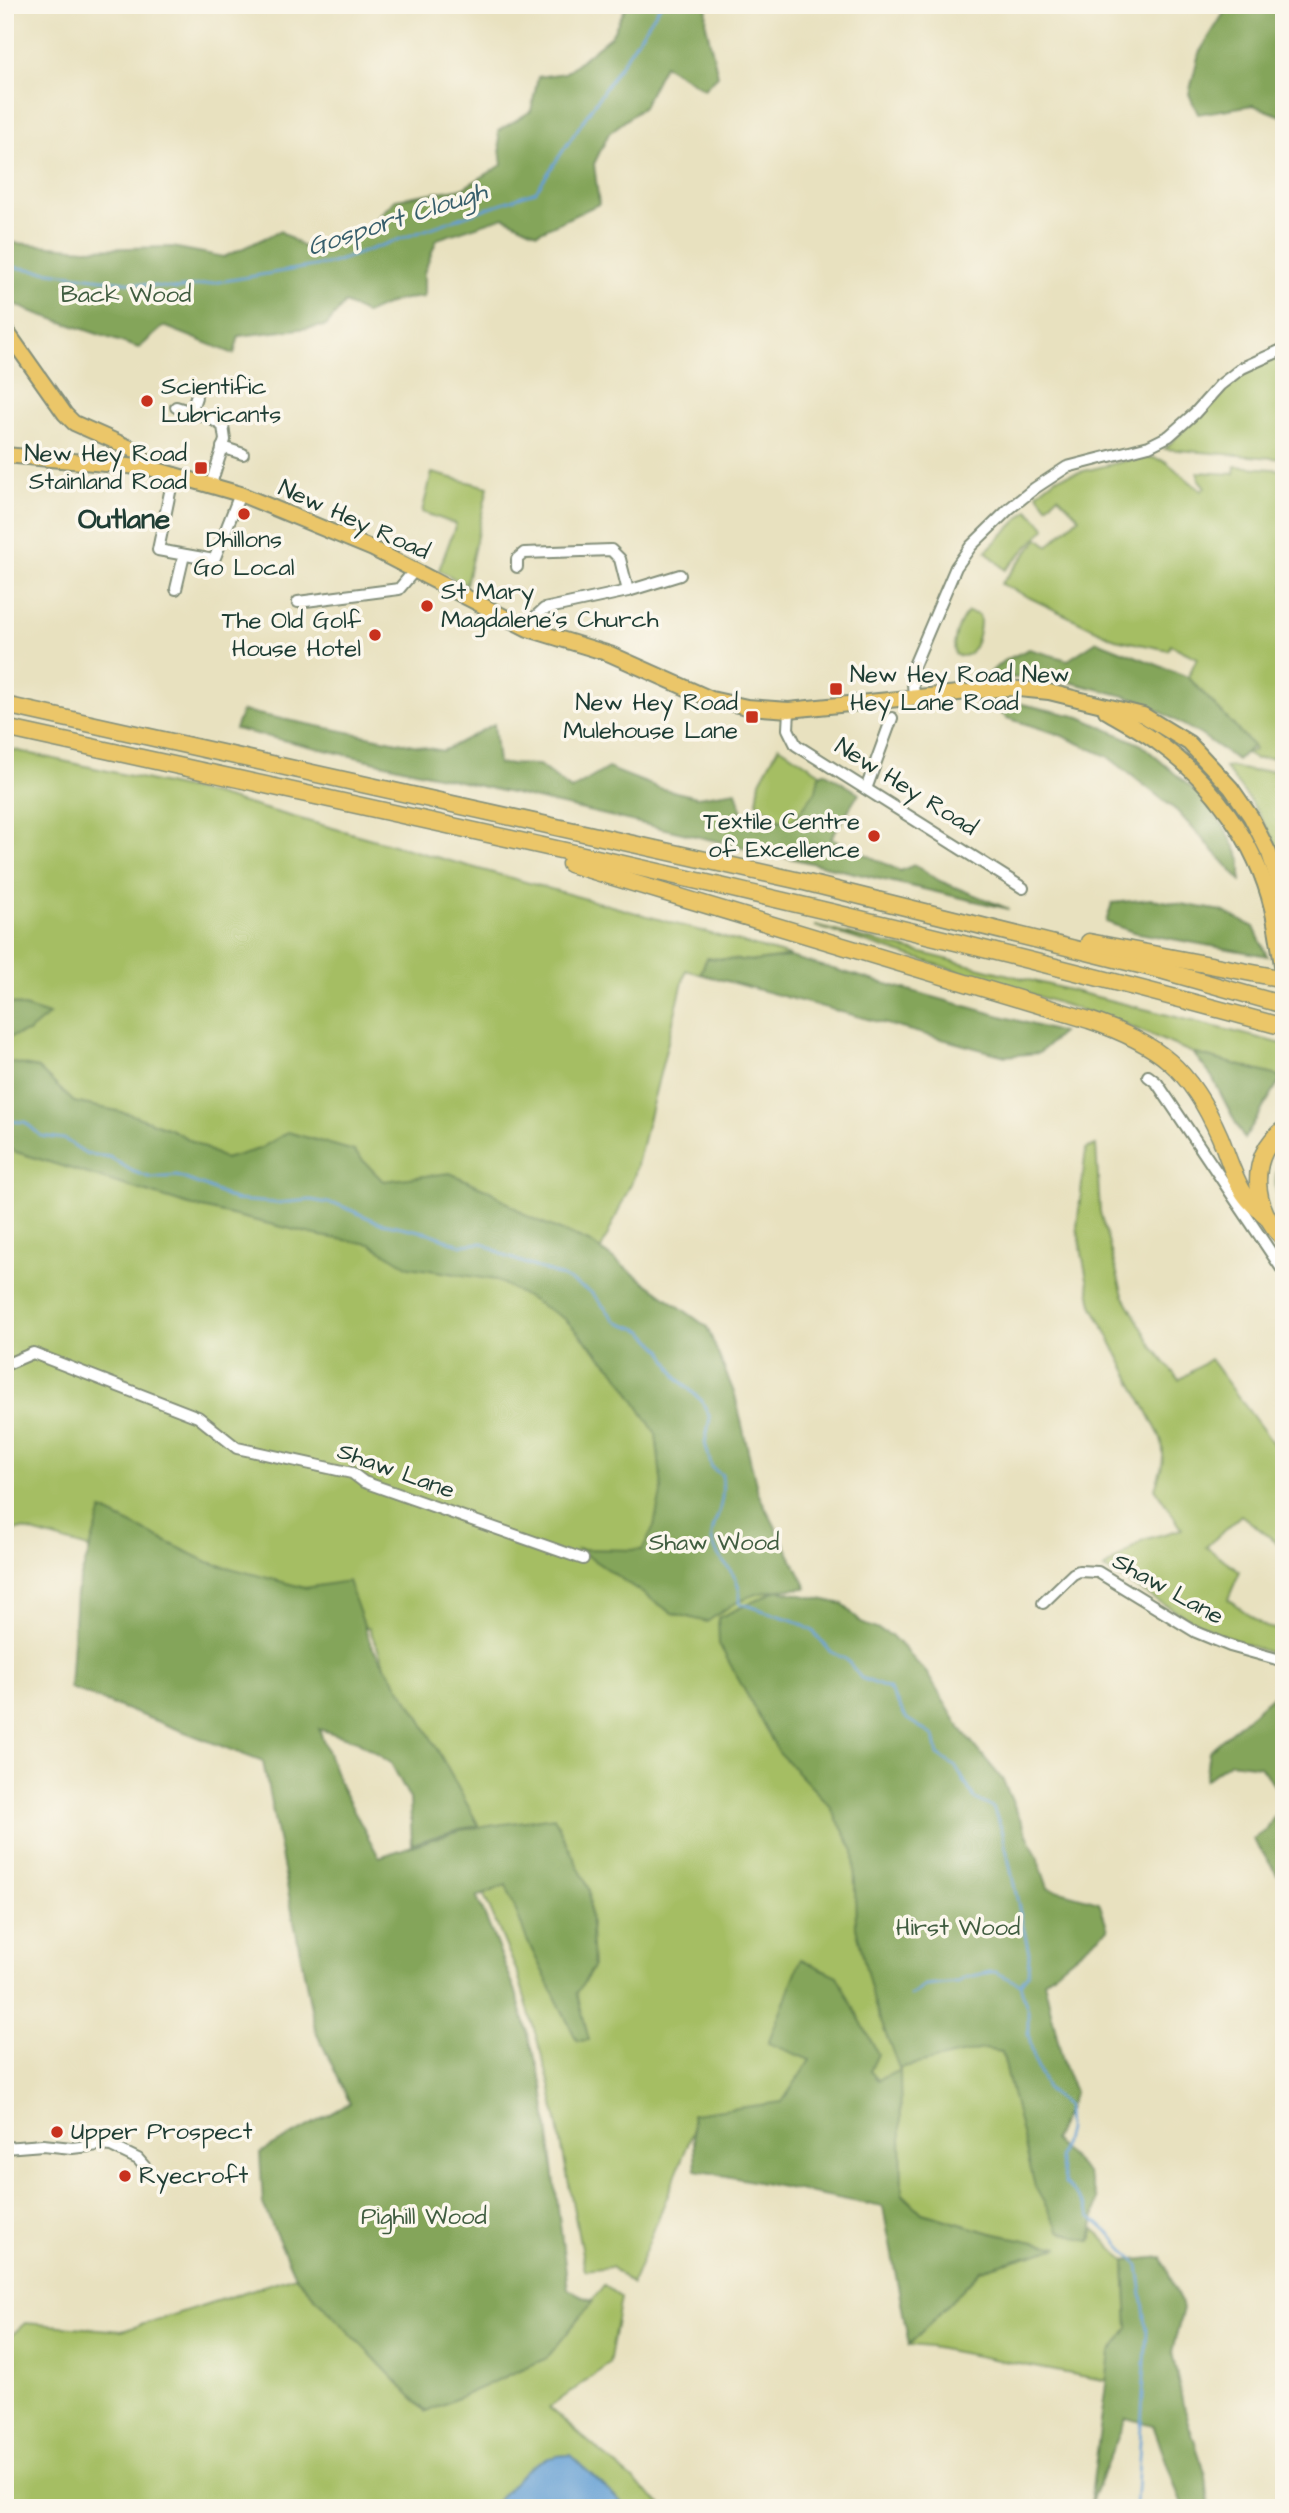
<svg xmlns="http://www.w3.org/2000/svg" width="1289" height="2513" font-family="'Architects Daughter',sans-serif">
<rect width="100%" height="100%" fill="#fbf7ec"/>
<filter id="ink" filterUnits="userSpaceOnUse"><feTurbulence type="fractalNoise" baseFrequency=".0143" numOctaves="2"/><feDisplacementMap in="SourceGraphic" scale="14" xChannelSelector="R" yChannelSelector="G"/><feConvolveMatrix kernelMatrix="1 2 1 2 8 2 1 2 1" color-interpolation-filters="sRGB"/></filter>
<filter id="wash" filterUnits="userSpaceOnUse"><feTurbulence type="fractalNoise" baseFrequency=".00686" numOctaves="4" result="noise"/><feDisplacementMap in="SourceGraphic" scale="28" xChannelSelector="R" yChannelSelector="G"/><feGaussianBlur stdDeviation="1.57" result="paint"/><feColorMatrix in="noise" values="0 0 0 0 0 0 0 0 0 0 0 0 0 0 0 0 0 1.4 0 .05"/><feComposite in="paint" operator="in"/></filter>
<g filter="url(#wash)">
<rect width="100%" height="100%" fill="#e8e1bf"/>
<!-- green -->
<g fill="#a5be64" stroke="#627e4c" stroke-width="2">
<path d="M1284,355V459L1165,449L1232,381L1234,383C1242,370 1269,362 1284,355Z"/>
<polygon points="1145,456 1165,461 1201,491 1205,487 1199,480 1198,472 1234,474 1235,466 1284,470 1284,757 1255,759 1245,753 1255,750 1253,746 1188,677 1197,658 1171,645 1168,650 1115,639 1001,584 1039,538 1048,546 1079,517 1058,496 1047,506 1037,493 1056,478"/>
<polygon points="432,473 488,487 466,585 439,570 456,524 422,512"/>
<polygon points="1028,510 1046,528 1005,570 986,551"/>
<path d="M968,612L979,615C982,623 977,646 970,653C966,656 964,656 959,656L955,654C952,640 959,622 968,612Z"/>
<polygon points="779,746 820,773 814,803 788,826 757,802 760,781"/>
<polygon points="5,748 215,795 790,956 756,961 707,958 700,974 686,970 634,1177 594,1265 751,1574 981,1814 1013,2064 1092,2241 1093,2228 1125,2261 1128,2328 1110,2353 1108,2381 930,2347 909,2345 981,2270 1057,2247 991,2233 922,2213 902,2193 900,2087 694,2129 632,2284 611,2267 585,2270 550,2084 518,1974 369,1628 22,1529 5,1532"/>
<path d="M1230,767L1252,771L1284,770V864C1271,828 1249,798 1225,768Z"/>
<polygon points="815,926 1283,1044 1282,1077 1193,1053 1122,1023"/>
<path d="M1096,1145L1100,1212L1123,1295L1154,1349L1179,1380L1210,1359L1284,1458V1548L1241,1515L1206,1547L1240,1571L1228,1599L1265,1627L1284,1631V1656C1219,1642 1161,1602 1104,1569L1143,1540L1182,1529L1155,1488C1161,1471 1167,1455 1160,1436L1092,1305L1077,1227L1086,1149Z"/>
<path d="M295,2276L426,2412L547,2358L604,2285L621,2298L609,2364L549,2408L666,2508H628L570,2455C531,2455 516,2482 491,2508H5V2341L25,2323L122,2331Z"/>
</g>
<!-- forest -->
<g fill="#84a55a" stroke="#527147" stroke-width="2">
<polygon points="627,5 707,5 706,25 718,76 704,89 664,65 643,107 609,133 594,164 599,204 537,233 504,217 437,239 424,273 424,297 397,300 366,314 345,303 326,326 239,336 234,354 164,326 139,348 27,310 5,299 5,242 85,249 172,247 224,257 280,231 312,253 360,235 396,199 463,188 502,165 498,131 531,111 538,77 565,73 611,36"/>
<polygon points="1229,5 1284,5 1284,117 1253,105 1198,114 1189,94 1199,53"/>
<polygon points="1097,641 1188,677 1253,746 1237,760 1201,735 1140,700 1058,679 985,677 1003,661 1029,649 1068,660"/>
<polygon points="1013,702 1080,717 1142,745 1195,791 1224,826 1241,859 1241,881 1177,811 1107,756 1058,734 1007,718 994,708"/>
<polygon points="242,711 443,751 494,724 498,764 539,765 571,790 608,768 659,788 697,797 736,791 745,823 793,820 816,791 819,775 824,772 859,793 831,838 900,871 914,865 940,881 1009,909 235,729"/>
<polygon points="1151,899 1222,911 1254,927 1267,956 1133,932 1106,922 1112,903"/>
<polygon points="790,957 1062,1033 1039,1053 1005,1056 700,974 707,958 756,961"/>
<polygon points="5,1001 49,1015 28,1032 5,1038"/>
<polygon points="1193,1053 1282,1077 1244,1139 1212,1077"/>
<path d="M5,1061L38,1068L74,1102L127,1113L170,1129L225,1159L259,1149L288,1132L354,1151L383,1181L450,1173L490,1191L529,1217L591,1243L707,1327L735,1395L758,1493L807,1588C760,1590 746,1593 707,1622L672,1613L577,1549L642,1550L654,1526L662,1488L656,1434L616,1372L565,1319L496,1280L409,1267L370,1244L320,1236L189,1205L16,1152L5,1146Z"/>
<path d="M1284,1154V1214C1274,1194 1272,1173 1284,1154Z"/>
<polygon points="102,1510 208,1562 305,1588 348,1581 372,1647 419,1716 479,1826 459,1829 412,1844 410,1799 391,1763 357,1741 319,1729 341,1787 379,1857 460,1830 554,1817 589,1889 593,1968 577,1993 589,2040 577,2041 527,1940 506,1885 477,1897 515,1989 543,2086 568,2289 593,2301 547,2358 426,2412 295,2276 263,2205 260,2153 350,2103 315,2029 263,1762 70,1688 76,1593"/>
<polygon points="778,1590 843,1604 861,1623 891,1635 926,1672 960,1728 1002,1779 1037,1856 1048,1888 1099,1902 1108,1929 1044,1981 1064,2066 1075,2092 1053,2140 1087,2173 1097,2200 1091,2242 1060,2231 1035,2187 1002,2052 983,2049 899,2068 875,2006 856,1927 854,1851 830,1806 779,1753 719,1644 718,1618"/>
<polygon points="1284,1686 1284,1884 1253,1839 1266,1830 1284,1799 1260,1766 1230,1762 1205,1780 1209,1751"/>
<polygon points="801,1959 837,1976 878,2054 870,2071 878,2080 900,2070 902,2194 922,2213 991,2233 1059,2247 981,2270 909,2345 883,2207 696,2170 692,2114 782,2102 810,2060 768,2043"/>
<polygon points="1162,2257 1183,2308 1172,2352 1184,2410 1206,2476 1209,2508 1183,2508 1153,2425 1126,2418 1090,2504 1110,2353 1128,2328 1125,2261"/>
</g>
<!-- water -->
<path fill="#639fd4" stroke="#416e84" stroke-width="2" d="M570,2455L628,2508H491C516,2481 530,2455 570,2455Z"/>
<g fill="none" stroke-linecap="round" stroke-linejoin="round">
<!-- stream -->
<g stroke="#639fd4" stroke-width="2.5">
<polyline points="5,266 177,289 332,263 536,191 661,5"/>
<path d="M5,1121L25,1122L41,1136L64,1139L87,1154L110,1157L132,1171L151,1178L177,1176L207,1187L234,1200L277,1203L311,1200L339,1205L378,1222L429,1233L460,1245L483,1243L505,1256L563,1277L592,1293L616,1321L643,1331L662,1350L677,1378L702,1401L710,1418L705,1443L712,1468L722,1475C723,1486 723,1497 720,1508C718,1518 710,1530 712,1540C719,1568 741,1568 740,1603L795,1621L813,1631L830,1651L847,1660L861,1678L889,1689L907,1719L934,1736L938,1755L956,1767L974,1798L993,1808L1002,1830L1029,1953L1028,1974L1020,1984L1028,2011V2034L1035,2062L1047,2089L1066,2106L1067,2130L1059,2158L1065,2184L1085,2205L1091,2217L1110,2234L1138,2265L1147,2331L1136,2506"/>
<polyline points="910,1996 925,1986 958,1983 964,1978 990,1972 996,1972 1020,1984"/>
</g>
</g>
</g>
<g filter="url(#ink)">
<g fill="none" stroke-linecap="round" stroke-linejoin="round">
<!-- minor casing -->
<g stroke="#848f7a" stroke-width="14">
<g id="minor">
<polyline points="176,407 210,418 223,426 225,440 211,484"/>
<polyline points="191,412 196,397"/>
<polyline points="222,447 243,454"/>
<polyline points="174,473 158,550 214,560 240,494"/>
<polyline points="517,567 517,559 524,553 611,550 620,559 628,591"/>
<polyline points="176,589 184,555"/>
<polyline points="298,602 399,589 414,571"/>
<polyline points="528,629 534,618 544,609 628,591 680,575"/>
<polyline points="914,697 912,670 956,567 971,546 1010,508 1035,488 1067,467 1149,446 1169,436 1195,413 1220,385 1242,368 1284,349"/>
<polyline points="789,710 788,729 796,745 1023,888"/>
<polyline points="866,789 892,718"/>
<polyline points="1148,1076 1157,1083 1284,1272"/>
<polyline points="5,1365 33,1353 198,1417 237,1448 352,1473 364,1482 583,1559"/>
<polyline points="1043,1603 1073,1574 1079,1571 1098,1572 1196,1632 1230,1646 1284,1661"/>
<polyline points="5,2148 43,2145 72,2148 98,2145 111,2146 138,2159 151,2174"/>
</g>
</g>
<!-- major casing -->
<g stroke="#848f7a" stroke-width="18">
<g id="major">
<polyline points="5,329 65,414 74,423 137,451 150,468"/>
<polyline points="5,455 150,468 240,494 373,549 528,629 610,654 711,699 747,707 789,710 1008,688 1049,692 1143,715 1189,743 1231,788 1251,817 1269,853 1284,900"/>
<path d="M1106,711C1123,721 1141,730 1157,742C1212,781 1256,842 1272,908C1277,930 1280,954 1284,977"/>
</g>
</g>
<!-- highway casing -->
<g stroke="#848f7a" stroke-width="19">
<g id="highway">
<polyline points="5,705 800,881 1164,971 1284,1005"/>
<path d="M5,728C432,822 862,911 1284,1027"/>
<path d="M570,864L1089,1020C1159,1044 1190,1068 1220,1137C1227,1154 1235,1182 1246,1196C1251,1203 1258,1209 1265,1215"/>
<polyline points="1089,942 1284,979"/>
<path d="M1284,1129C1246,1157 1253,1209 1284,1239"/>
</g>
</g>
<!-- minor -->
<use href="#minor" stroke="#fff" stroke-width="10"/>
<!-- major -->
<use href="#major" stroke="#ebc669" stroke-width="14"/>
<!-- highway -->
<use href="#highway" stroke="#ebc669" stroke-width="16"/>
</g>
</g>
<!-- markers -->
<g fill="#c8321e" stroke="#fbf7ec" stroke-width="2.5">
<circle cx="147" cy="401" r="7"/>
<rect x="194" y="461" width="14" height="14" rx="3.5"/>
<circle cx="244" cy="514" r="7"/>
<circle cx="427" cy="606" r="7"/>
<circle cx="375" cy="635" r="7"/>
<rect x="829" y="682" width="14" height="14" rx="3.5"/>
<rect x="745" y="710" width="14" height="14" rx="3.5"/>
<circle cx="874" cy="836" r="7"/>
<circle cx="57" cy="2132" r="7"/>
<circle cx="125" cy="2176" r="7"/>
</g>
<g text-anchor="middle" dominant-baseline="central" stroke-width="7" stroke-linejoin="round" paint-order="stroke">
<!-- park labels -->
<g font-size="24" fill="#405d40" stroke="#fbf7ec">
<text x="126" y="295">Back Wood</text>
<text x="714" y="1543">Shaw Wood</text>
<text x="958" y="1928">Hirst Wood</text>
<text x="424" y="2217">Pighill Wood</text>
</g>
<!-- poi labels -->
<g font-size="24" fill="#1f3d34" stroke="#fbf7ec" text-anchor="start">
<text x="161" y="387">Scientific<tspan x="161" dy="28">Lubricants</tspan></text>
<text x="187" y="454" text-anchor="end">New Hey Road<tspan x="187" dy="28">Stainland Road</tspan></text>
<text x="244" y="540" text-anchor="middle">Dhillons<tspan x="244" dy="28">Go Local</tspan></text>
<text x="441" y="592">St Mary<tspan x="441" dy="28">Magdalene's Church</tspan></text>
<text x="361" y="621" text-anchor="end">The Old Golf<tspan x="361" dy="28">House Hotel</tspan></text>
<text x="850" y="675">New Hey Road New<tspan x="850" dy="28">Hey Lane Road</tspan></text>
<text x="738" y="703" text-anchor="end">New Hey Road<tspan x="738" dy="28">Mulehouse Lane</tspan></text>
<text x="860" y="822" text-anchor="end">Textile Centre<tspan x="860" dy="28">of Excellence</tspan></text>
<text x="71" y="2132">Upper Prospect</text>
<text x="139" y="2176">Ryecroft</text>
</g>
<!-- street labels -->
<g font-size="24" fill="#1f3d34" stroke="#fbf7ec">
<text transform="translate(354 520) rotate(24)">New Hey Road</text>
<text transform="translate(906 787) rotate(32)">New Hey Road</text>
<text transform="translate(396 1471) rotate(20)">Shaw Lane</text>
<text transform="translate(1168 1589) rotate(29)">Shaw Lane</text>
</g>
<!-- water labels -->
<g font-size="26" font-style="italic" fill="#375f6c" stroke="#fbf7ec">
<text transform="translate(397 219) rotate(-18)">Gosport Clough</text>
</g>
<!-- quarter labels -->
<g font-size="28" font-weight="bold" fill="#1f3d34" stroke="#fbf7ec">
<text x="124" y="519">Outlane</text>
</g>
</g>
<!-- margin -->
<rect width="1289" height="2513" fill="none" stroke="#fbf7ec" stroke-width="28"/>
</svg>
